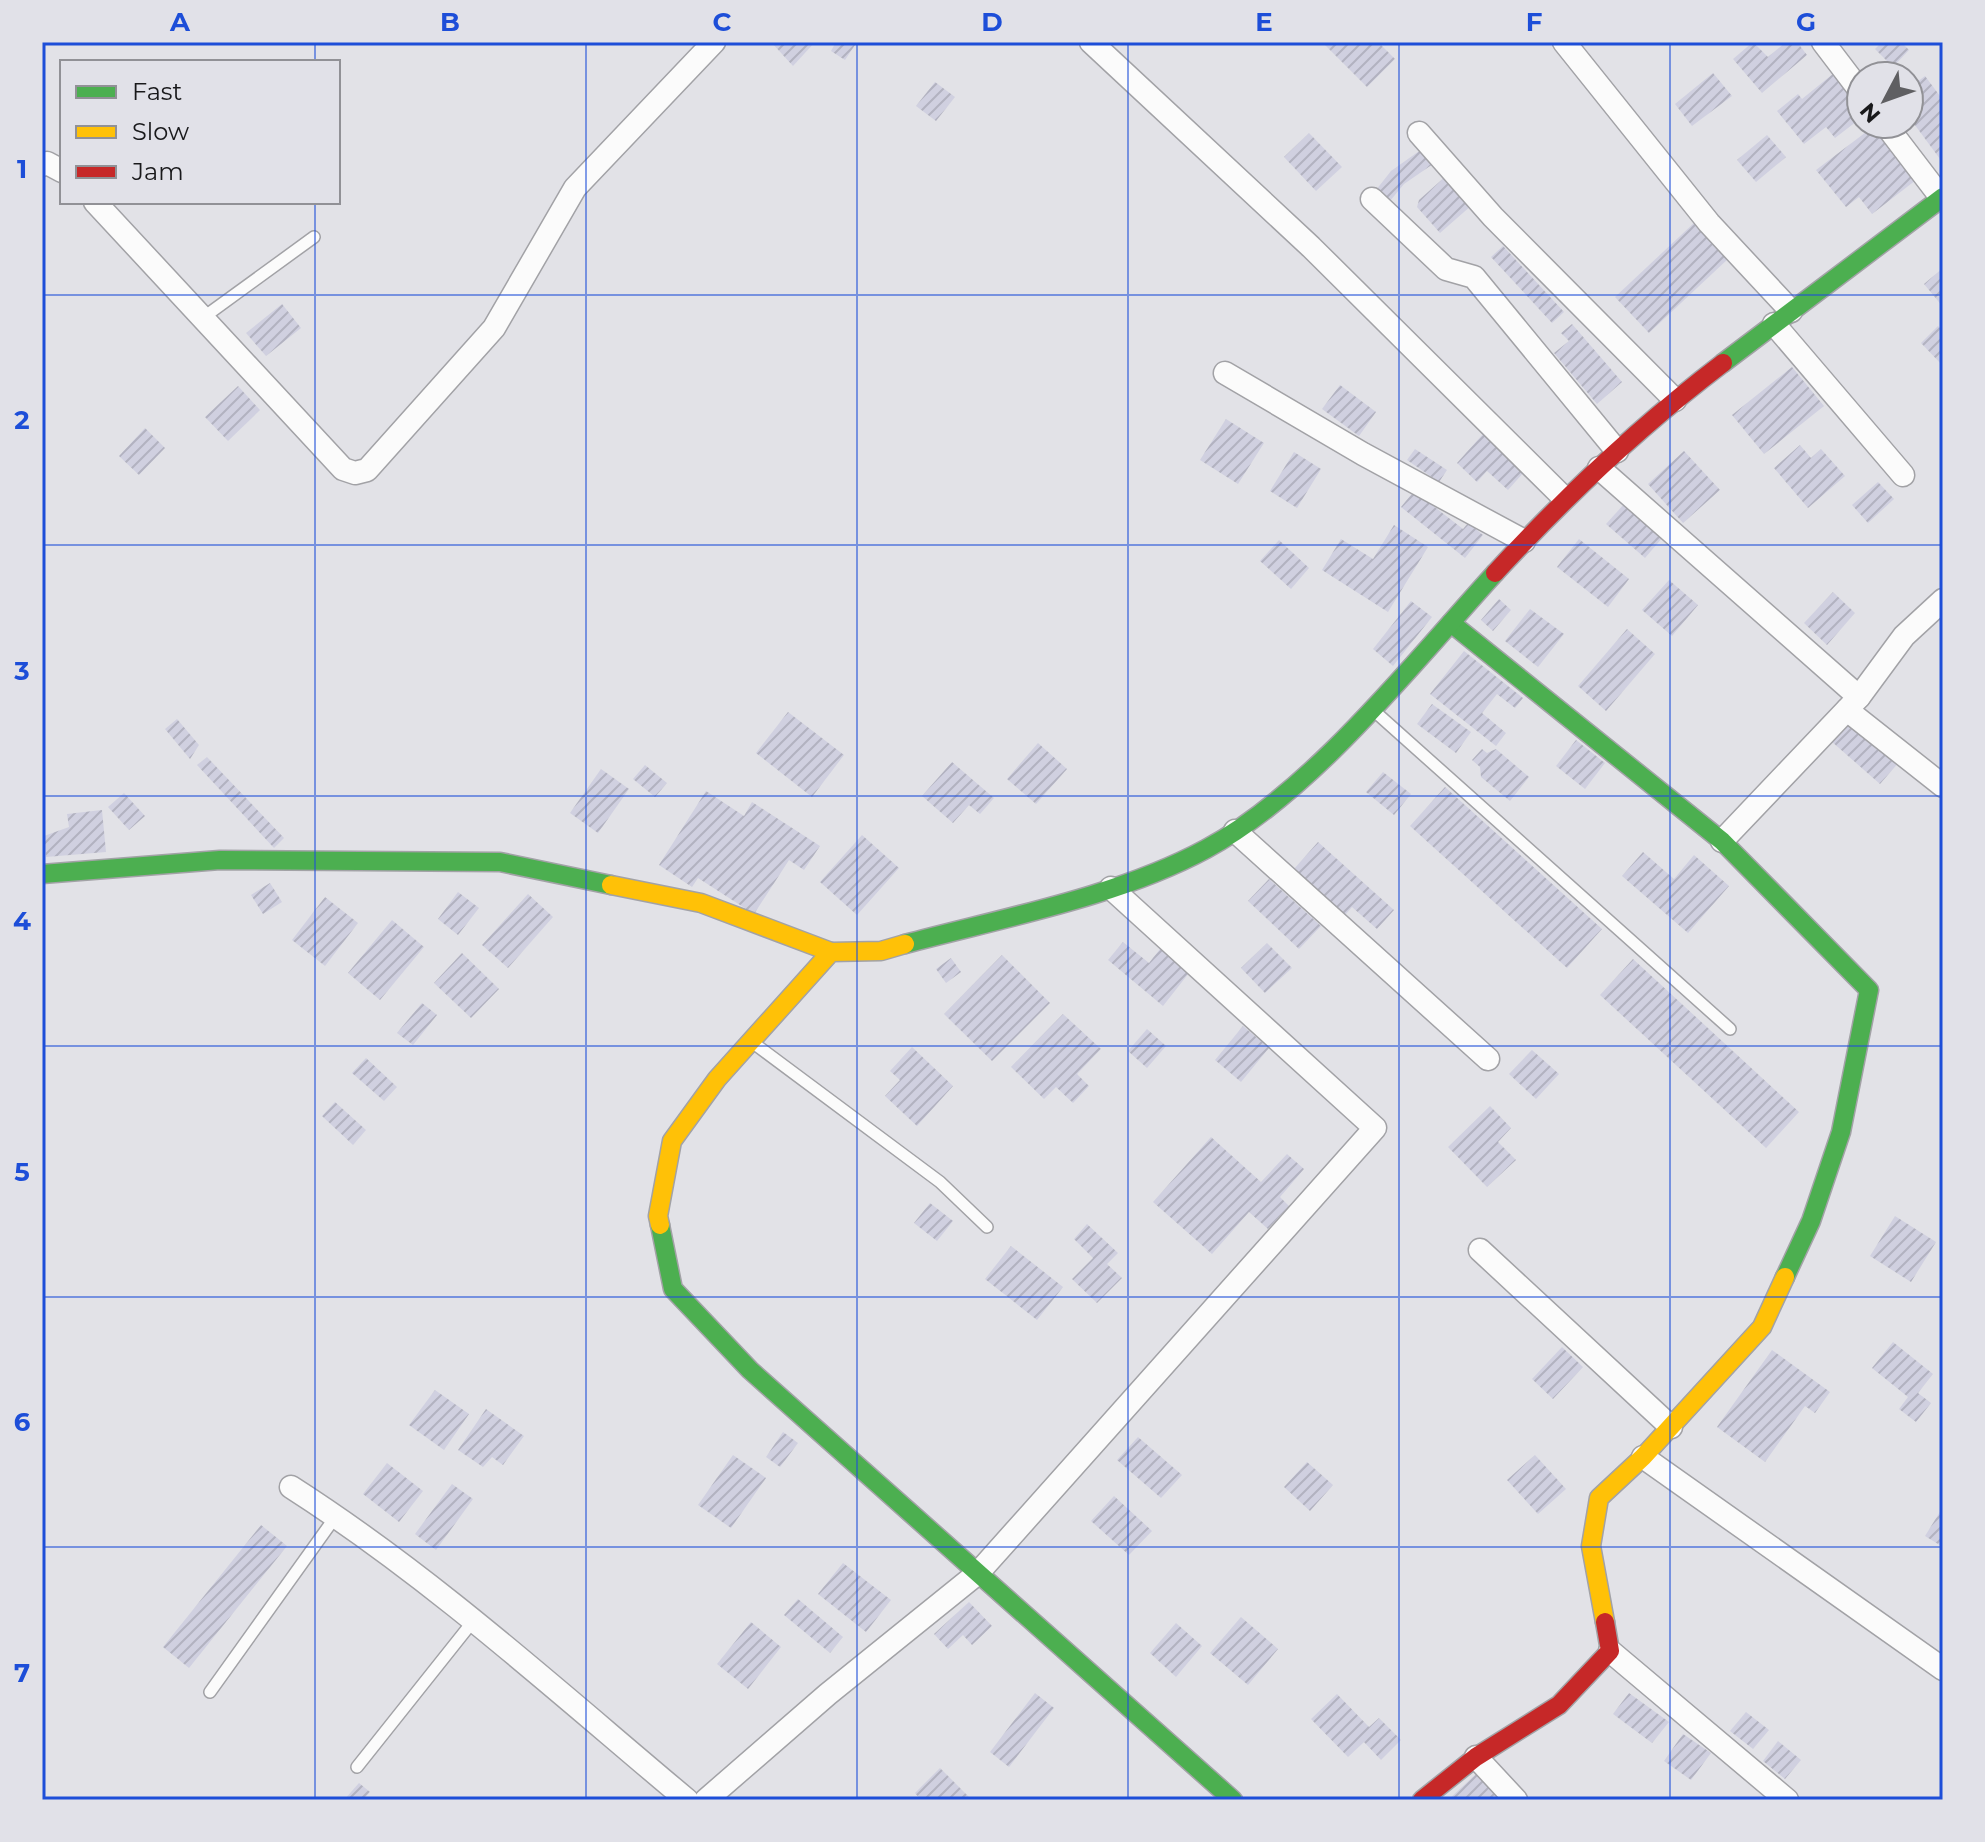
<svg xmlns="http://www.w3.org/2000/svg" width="1985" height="1842" font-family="Montserrat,sans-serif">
<defs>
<pattern id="building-hatch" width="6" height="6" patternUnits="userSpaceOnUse" patternTransform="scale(2)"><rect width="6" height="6" fill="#d0d0e0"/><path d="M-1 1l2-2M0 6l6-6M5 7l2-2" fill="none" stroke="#b2b2c0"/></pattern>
</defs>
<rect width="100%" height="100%" fill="#e2e2e7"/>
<!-- building -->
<g fill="url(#building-hatch)">
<polygon points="771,42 815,42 793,66"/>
<polygon points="836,42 857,42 845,60 831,51"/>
<polygon points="1322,42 1378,42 1395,59 1367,87"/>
<polygon points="1753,42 1768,57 1786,42 1797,42 1807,55 1762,93 1733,59"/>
<polygon points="1882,42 1901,42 1909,50 1893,67 1875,49"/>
<polygon points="1713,73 1732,96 1692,126 1675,104"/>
<polygon points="1834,73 1861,107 1861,118 1835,138 1826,127 1804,144 1777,111 1798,94 1802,99"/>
<polygon points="1925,76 1943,100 1943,157 1940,159 1909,117 1909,88"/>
<polygon points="935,82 955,97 936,121 916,106"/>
<polygon points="1874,126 1916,180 1872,214 1859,197 1846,207 1816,170"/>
<polygon points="1309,133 1342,167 1316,191 1284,157"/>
<polygon points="1767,135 1786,157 1756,182 1737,160"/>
<polygon points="1422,149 1433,164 1404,184 1390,201 1376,190 1391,171"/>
<polygon points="1446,176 1472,205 1440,233 1417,207 1419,200"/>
<polygon points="1695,222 1729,258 1649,333 1615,297"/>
<polygon points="1503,246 1564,312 1552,323 1491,257"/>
<polygon points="1943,268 1943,307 1924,284"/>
<polygon points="282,304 301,328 266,356 246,333"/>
<polygon points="1572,324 1622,382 1597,404 1554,353 1569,341 1561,333"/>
<polygon points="1938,326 1943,331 1943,366 1921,343"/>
<polygon points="1792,367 1824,406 1764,454 1732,415"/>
<polygon points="1340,385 1376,412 1359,436 1322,409"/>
<polygon points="238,386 260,410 228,441 205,417"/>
<polygon points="1226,419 1264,443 1238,484 1200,460"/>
<polygon points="145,428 165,448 139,475 119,456"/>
<polygon points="1483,434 1524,472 1508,490 1487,471 1477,482 1457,463"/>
<polygon points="1800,445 1811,458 1821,449 1845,476 1808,508 1774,468"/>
<polygon points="1415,449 1447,470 1439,482 1407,460"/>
<polygon points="1684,451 1720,490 1683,523 1648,484"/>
<polygon points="1294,452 1321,469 1297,508 1270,491"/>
<polygon points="1878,482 1894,499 1868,523 1852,505"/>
<polygon points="1414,491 1463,529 1468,523 1483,535 1465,558 1401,507"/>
<polygon points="1625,503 1663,537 1645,558 1606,524"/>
<polygon points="1394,525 1428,547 1388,612 1322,570 1341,539 1373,559"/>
<polygon points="1579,539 1629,579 1608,607 1557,567"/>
<polygon points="1279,540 1309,568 1291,589 1260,561"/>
<polygon points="1669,580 1698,605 1672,636 1642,610"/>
<polygon points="1833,592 1855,613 1827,645 1804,623"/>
<polygon points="1499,599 1511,610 1493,631 1481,620"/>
<polygon points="1411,601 1432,617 1393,666 1373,649"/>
<polygon points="1530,609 1564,634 1538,667 1505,641"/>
<polygon points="1627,629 1655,654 1606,711 1578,686"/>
<polygon points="1464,651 1523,698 1515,708 1497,694 1482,713 1506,733 1496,746 1430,694"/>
<polygon points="1432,704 1471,732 1456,753 1417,724"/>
<polygon points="788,712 844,755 812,797 756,753"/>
<polygon points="177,719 199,745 190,759 165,729"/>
<polygon points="1850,719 1899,762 1880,784 1831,741"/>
<polygon points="1576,740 1605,763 1585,789 1556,766"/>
<polygon points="1038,743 1067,769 1036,804 1007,779"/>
<polygon points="1482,749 1487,753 1496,749 1529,777 1510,801 1481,777 1480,767 1472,760"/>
<polygon points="207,757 284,838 274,848 197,765"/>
<polygon points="952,762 994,798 980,814 969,805 953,823 922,796"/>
<polygon points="645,765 667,783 655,797 633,779"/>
<polygon points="601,769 629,789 598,833 570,813"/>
<polygon points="1383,772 1411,794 1394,815 1366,792"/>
<polygon points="1445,787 1602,929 1567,968 1410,826"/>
<polygon points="706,791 744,816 752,802 820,846 804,870 789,860 754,914 698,878 692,887 659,865"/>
<polygon points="124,793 145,816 129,830 108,807"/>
<polygon points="102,810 106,852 46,857 44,836 69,827 67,814"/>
<polygon points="862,835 899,868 857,915 820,882"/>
<polygon points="1318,842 1394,910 1377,929 1352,907 1345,915 1294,869"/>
<polygon points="1643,852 1674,879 1694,855 1729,886 1688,933 1622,876"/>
<polygon points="1269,879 1321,926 1299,949 1248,901"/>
<polygon points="270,883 282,902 263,914 251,895"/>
<polygon points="458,892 479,908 458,935 438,919"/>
<polygon points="528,894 553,917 508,968 482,945"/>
<polygon points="325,897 358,923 325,966 292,940"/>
<polygon points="392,920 424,947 380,1000 348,973"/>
<polygon points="1123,942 1149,963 1160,949 1189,973 1163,1006 1108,960"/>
<polygon points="1267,943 1292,968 1265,993 1241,968"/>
<polygon points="462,953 499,989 471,1018 434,983"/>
<polygon points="1002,955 1050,1003 992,1061 944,1014"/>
<polygon points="951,958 961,972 946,983 936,969"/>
<polygon points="1633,959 1799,1112 1766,1148 1600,995"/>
<polygon points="422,1003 437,1015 413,1045 397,1033"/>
<polygon points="1063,1014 1101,1049 1077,1074 1089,1086 1073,1103 1056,1087 1044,1099 1011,1067"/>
<polygon points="1243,1026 1269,1048 1241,1082 1215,1060"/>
<polygon points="1147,1029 1166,1046 1147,1068 1128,1051"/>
<polygon points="912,1047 953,1086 917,1126 885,1096 900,1080 890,1071"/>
<polygon points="1532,1050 1559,1074 1536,1099 1509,1074"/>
<polygon points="366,1058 397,1087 384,1101 352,1073"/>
<polygon points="335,1102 366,1130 353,1145 322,1116"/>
<polygon points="1490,1106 1511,1128 1498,1142 1516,1160 1487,1187 1448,1147"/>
<polygon points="1211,1137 1261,1182 1287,1154 1304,1169 1280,1197 1289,1206 1268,1229 1249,1212 1212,1254 1153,1202"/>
<polygon points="930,1203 953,1221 937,1241 914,1223"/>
<polygon points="1895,1216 1936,1242 1911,1282 1870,1256"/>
<polygon points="1087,1224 1118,1253 1107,1264 1122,1278 1097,1303 1072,1279 1093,1258 1074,1239"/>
<polygon points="1011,1246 1063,1287 1037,1320 985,1279"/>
<polygon points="1893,1342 1933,1374 1918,1393 1931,1403 1916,1422 1899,1409 1908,1397 1872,1368"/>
<polygon points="1562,1347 1583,1367 1553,1399 1532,1379"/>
<polygon points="1772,1350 1830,1392 1815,1413 1805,1406 1765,1462 1717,1427"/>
<polygon points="435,1390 469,1414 444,1450 409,1425"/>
<polygon points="486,1409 524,1436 503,1465 492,1457 483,1467 458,1450"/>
<polygon points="783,1432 798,1443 780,1467 766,1457"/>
<polygon points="1138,1437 1182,1475 1161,1498 1117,1460"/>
<polygon points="733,1455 766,1478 731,1528 698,1505"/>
<polygon points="1535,1455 1566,1489 1538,1514 1507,1480"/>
<polygon points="1307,1462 1333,1485 1310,1511 1284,1487"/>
<polygon points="387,1463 423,1491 399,1522 363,1494"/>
<polygon points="452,1484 473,1499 436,1550 415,1534"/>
<polygon points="1114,1496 1152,1531 1129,1555 1091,1521"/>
<polygon points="1943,1507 1943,1547 1925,1536"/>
<polygon points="261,1525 287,1546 189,1668 163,1647"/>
<polygon points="843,1563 891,1600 866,1632 818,1594"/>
<polygon points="798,1599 843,1637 830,1653 784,1615"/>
<polygon points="969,1602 992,1626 972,1645 963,1635 948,1649 934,1634"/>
<polygon points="1241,1617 1278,1649 1248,1685 1210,1653"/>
<polygon points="751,1622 781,1647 748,1689 717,1664"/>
<polygon points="1176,1623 1202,1646 1176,1677 1150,1653"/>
<polygon points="1035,1693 1054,1708 1009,1767 990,1752"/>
<polygon points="1629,1693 1669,1722 1652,1743 1613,1714"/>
<polygon points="1337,1694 1369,1727 1379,1718 1401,1740 1381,1760 1364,1742 1348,1757 1311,1719"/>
<polygon points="1746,1712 1769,1730 1753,1749 1730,1731"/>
<polygon points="1683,1734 1711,1753 1691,1780 1664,1761"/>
<polygon points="1778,1741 1801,1760 1785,1779 1763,1761"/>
<polygon points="940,1768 969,1797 967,1800 921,1800 915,1793"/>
<polygon points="1476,1774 1500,1800 1448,1800"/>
<polygon points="359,1783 370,1792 363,1800 344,1800"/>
</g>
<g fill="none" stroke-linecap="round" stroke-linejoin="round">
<!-- lane casing -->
<g stroke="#a2a2a6" stroke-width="14">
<g id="lane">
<polyline points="204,317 314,237"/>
<polyline points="1372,709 1730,1029"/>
<polyline points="752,1042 940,1182 987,1227"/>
<polyline points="210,1692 336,1516"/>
<polyline points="357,1767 474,1620"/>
</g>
</g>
<!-- street casing -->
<g stroke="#a2a2a6" stroke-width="25">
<g id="street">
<polyline points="1091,42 1311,247 1564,498"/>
<polyline points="1564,42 1709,223 1791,311"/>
<polyline points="1823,42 1861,92"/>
<polyline points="1885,124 1943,200"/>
<polyline points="1419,133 1493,217 1675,400"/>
<polyline points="42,165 47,163 62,171"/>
<polyline points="1372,199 1446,269 1474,277 1617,451"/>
<polyline points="95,202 343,469 355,473 367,470 494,328 575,188 714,42"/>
<polyline points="1774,324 1903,475"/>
<polyline points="1225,373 1363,454 1524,541"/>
<polyline points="1599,468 1859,697"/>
<polyline points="1847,710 1943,786"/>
<polyline points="1235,831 1488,1059"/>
<polyline points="1722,841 1859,697 1904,636 1943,600"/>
<polyline points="1480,1250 1671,1427"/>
<polyline points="1643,1457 1943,1669"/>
<path d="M291,1487C433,1578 558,1692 687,1800"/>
<polyline points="1610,1651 1787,1800"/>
<polyline points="1476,1757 1516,1800"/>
<polyline points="706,1800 828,1694 978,1573 1375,1128 1111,888"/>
</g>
</g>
<!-- fast casing -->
<g stroke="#a2a2a6" stroke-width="21">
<g id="fast">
<polyline points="1723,363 1943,197"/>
<polyline points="1451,623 1722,841 1869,990 1841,1132 1811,1221 1785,1277"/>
<polyline points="42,874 220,860 500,862 611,885"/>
<path d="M905,944C1002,918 1117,897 1206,849C1312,792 1414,662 1495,573"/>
<polyline points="660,1225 673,1289 750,1370 1233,1800"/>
</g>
</g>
<!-- slow casing -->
<g stroke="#a2a2a6" stroke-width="21">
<g id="slow">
<polyline points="611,885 701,903 831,952"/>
<polyline points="660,1225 658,1216 672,1141 717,1079 831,952 881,951 905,944"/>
<polyline points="1605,1622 1591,1546 1599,1498 1643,1457 1762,1327 1785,1277"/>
</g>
</g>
<!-- jam casing -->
<g stroke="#a2a2a6" stroke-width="21">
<g id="jam">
<path d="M1495,573C1566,496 1640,426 1723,363"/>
<polyline points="1422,1800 1476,1757 1559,1705 1610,1651 1605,1622"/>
</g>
</g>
<!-- lane -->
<use href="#lane" stroke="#fbfbfb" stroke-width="11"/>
<!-- street -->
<use href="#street" stroke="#fbfbfb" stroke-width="22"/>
<!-- fast -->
<use href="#fast" stroke="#4caf50" stroke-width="18"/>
<!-- slow -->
<use href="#slow" stroke="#ffc107" stroke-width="18"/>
<!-- jam -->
<use href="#jam" stroke="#c62828" stroke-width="18"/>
</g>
<!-- grid -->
<path fill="none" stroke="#1d4ed8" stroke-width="2" stroke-opacity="0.55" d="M315,42V62M586,42V1800M857,42V1800M1128,42V1800M1399,42V1800M1670,42V1800M315,202V1800M42,295H1943M42,545H1943M42,796H1943M42,1046H1943M42,1297H1943M42,1547H1943"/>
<!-- border -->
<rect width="1985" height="1842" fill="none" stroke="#e1e1e8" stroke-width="88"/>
<!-- legend -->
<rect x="60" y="60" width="280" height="144" fill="#e1e1e8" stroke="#919196" stroke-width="2"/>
<rect x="76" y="86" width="40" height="12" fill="#4caf50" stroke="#919196" stroke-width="2"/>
<text x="132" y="100" font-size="24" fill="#19191b">Fast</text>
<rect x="76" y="126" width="40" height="12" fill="#ffc107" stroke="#919196" stroke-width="2"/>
<text x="132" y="140" font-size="24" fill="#19191b">Slow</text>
<rect x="76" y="166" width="40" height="12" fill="#c62828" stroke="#919196" stroke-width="2"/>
<text x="132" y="180" font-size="24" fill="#19191b">Jam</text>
<!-- north arrow -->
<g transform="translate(1885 100) rotate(229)"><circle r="38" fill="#e1e1e8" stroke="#919196" stroke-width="2"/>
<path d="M0-6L14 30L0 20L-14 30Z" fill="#5f5f62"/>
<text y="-12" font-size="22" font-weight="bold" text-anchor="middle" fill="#19191b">N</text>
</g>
<rect x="44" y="44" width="1897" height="1754" fill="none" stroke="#1d4ed8" stroke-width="3"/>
<g font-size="26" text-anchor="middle" font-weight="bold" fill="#1d4ed8">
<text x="180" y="31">A</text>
<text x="450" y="31">B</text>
<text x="722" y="31">C</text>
<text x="992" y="31">D</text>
<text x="1264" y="31">E</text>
<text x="1534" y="31">F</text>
<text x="1806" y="31">G</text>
<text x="22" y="178">1</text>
<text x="22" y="429">2</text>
<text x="22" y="680">3</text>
<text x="22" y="930">4</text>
<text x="22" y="1181">5</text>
<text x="22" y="1431">6</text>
<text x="22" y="1682">7</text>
</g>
</svg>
